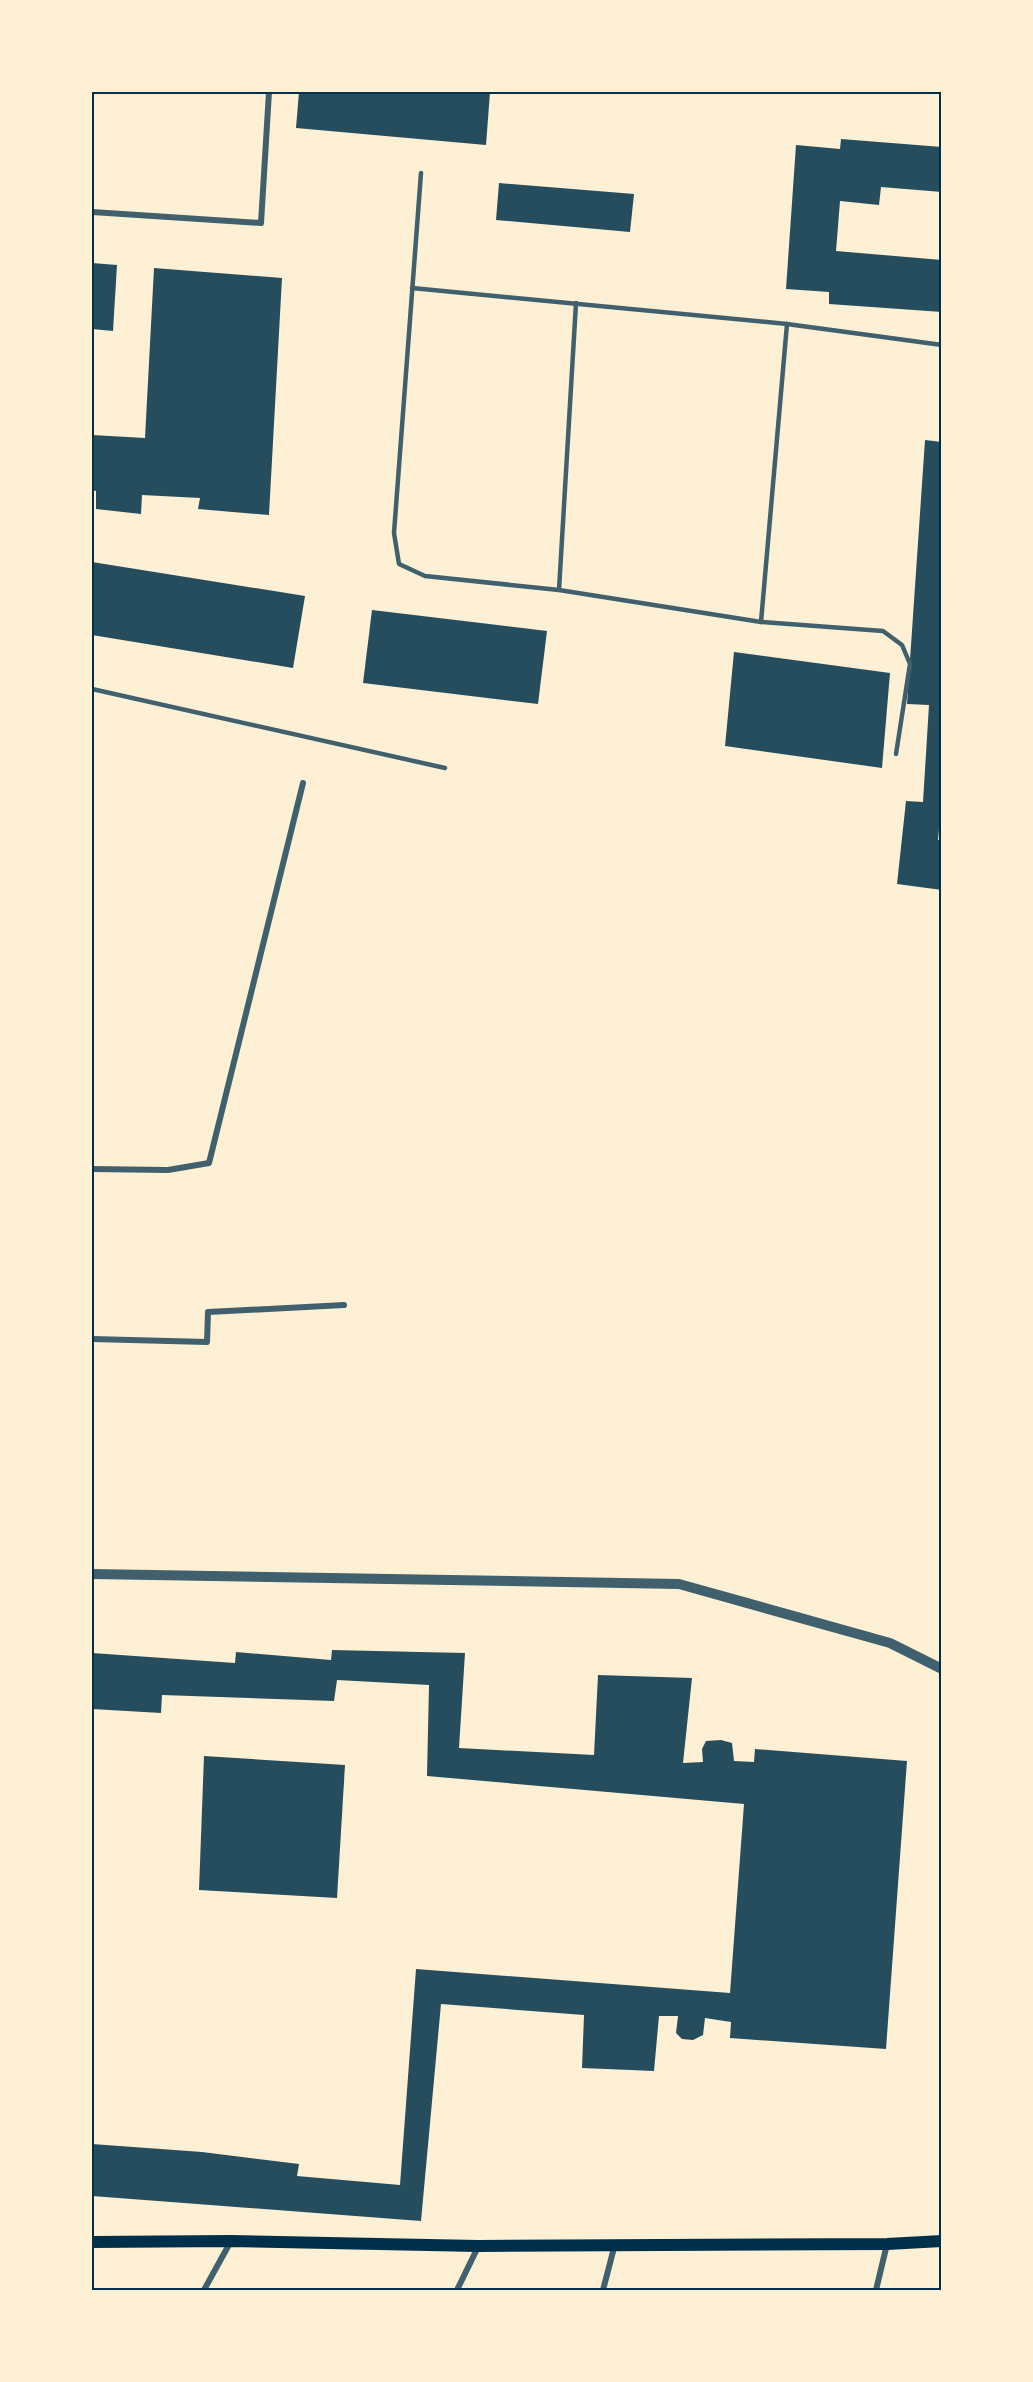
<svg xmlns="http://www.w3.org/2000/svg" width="1033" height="2382" font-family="Raleway,sans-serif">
<rect width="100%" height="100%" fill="#fdf0d5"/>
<!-- building -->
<g fill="#264d5e">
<polygon points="299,92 490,92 486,145 296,128"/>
<polygon points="841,139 942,147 942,192 881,187 879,205 840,201 836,251 942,260 942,312 829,304 829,292 786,289 796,145 840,149"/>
<polygon points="499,183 634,194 630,232 496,220"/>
<polygon points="92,263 117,265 113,331 92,329"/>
<polygon points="154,268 282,278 269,515 198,509 200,498 142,495 141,514 96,509 96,491 92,490 92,435 145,438"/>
<polygon points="925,440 942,442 942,798 938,840 942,840 942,890 897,884 906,801 923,802 929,705 907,704"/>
<polygon points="92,562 305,596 293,668 92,635"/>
<polygon points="372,610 547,631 538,704 363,683"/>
<polygon points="734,652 890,673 882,768 725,746"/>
<polygon points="332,1650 465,1653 459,1748 594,1755 598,1675 692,1678 683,1763 703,1762 702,1749 706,1741 721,1740 732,1743 734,1761 754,1762 755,1749 907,1761 886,2049 730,2038 731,2022 705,2018 703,2035 693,2040 682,2039 676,2033 678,2016 659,2016 654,2071 582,2068 584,2015 441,2004 421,2221 92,2196 92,2144 202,2152 299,2164 297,2176 400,2185 416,1969 730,1993 744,1804 427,1776 429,1685 337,1680 334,1701 162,1695 161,1713 92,1709 92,1653 235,1663 236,1652 331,1660"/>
<polygon points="204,1756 345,1765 337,1898 199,1890"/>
</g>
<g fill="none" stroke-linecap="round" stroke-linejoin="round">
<!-- service -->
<g stroke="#3f606c" stroke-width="4.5">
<polyline points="421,173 394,533 399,564 425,576 559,590 761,622"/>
<polyline points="412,288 787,324 942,345"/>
<polyline points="787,324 761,622 883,631 902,645 910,664 896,754"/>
<polyline points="559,590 576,303"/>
<polyline points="92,689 445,768"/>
</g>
<!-- minor -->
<g stroke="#3f606c" stroke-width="6">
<polyline points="92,212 261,223 269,92"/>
<polyline points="92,1169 168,1170 209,1163 303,783"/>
<polyline points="92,1339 207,1342 208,1312 344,1305"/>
<polyline points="204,2290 231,2241"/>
<polyline points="457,2290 478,2247"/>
<polyline points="603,2290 615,2244"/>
<polyline points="876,2290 887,2244"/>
</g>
<!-- tertiary -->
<polyline stroke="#3f606c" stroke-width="10" points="92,1574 679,1584 890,1643 942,1669"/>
<!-- secondary -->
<polyline stroke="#003049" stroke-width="12" points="92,2242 231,2241 478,2246 887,2244 942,2241"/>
</g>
<!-- border -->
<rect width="1033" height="2382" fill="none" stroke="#fdf0d5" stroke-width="186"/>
<rect x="93" y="93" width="847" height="2196" fill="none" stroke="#003049" stroke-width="2"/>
</svg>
